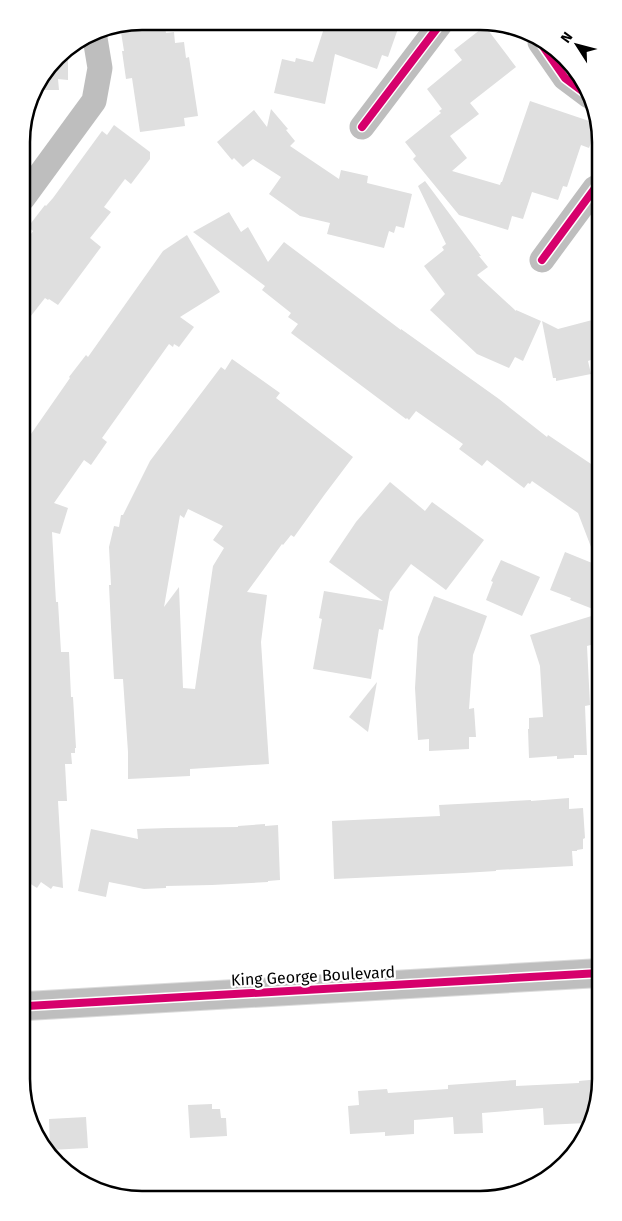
<svg xmlns="http://www.w3.org/2000/svg" width="622" height="1221" font-family="'Fira Sans',sans-serif">
<rect width="100%" height="100%" fill="#fff"/>
<!-- building -->
<g fill="#dfdfdf" fill-rule="evenodd">
<polygon points="142,21 164,21 166,33 174,32 175,43 184,42 186,58 189,57 198,116 184,118 185,126 140,132 132,78 126,79 122,51 124,51 120,26"/>
<polygon points="326,22 400,23 388,57 382,55 377,69 335,54 325,104 274,93 282,59 295,62 296,58 313,62"/>
<polygon points="485,26 516,67 470,103 479,114 450,136 467,158 452,171 500,185 501,182 502,182 530,101 595,123 595,132 589,148 581,145 567,187 563,186 558,200 532,192 523,219 512,216 508,230 459,215 413,159 416,156 405,142 441,113 439,111 442,109 427,89 462,60 454,50"/>
<polygon points="68,48 68,80 58,79 59,90 33,90 62,52"/>
<polygon points="271,109 288,129 286,130 295,141 290,146 339,179 341,170 368,176 367,183 412,194 404,228 396,226 394,233 389,231 384,248 327,234 330,223 300,216 269,194 281,177 253,159 243,167 234,158 232,160 217,142 254,110 267,127"/>
<polygon points="114,125 150,152 150,159 131,184 125,179 104,207 111,212 90,238 101,247 58,305 49,299 48,300 45,298 23,326 23,246 33,231 28,227 45,205 46,206 53,198 102,131 107,135"/>
<polygon points="425,181 481,256 479,256 488,267 477,275 516,311 516,310 541,321 523,361 515,357 509,368 477,354 430,310 445,294 424,266 444,250 442,247 446,244 418,186"/>
<polygon points="229,212 241,232 248,227 268,262 284,242 401,330 401,329 499,399 547,437 548,435 597,468 597,560 596,560 578,513 532,481 530,484 528,483 524,488 487,460 482,466 459,449 463,444 416,411 409,420 407,418 406,419 291,333 298,324 288,317 291,313 262,290 265,286 193,232"/>
<polygon points="187,235 220,292 180,317 194,327 179,347 174,344 173,347 169,344 102,438 107,442 91,465 84,460 54,503 68,508 60,534 52,532 56,602 58,602 61,652 69,652 71,697 73,697 76,748 75,748 75,753 71,753 72,764 65,764 67,801 58,801 63,888 53,886 51,889 41,882 37,888 26,881 24,444 70,378 69,377 86,355 88,357 163,251"/>
<polygon points="596,319 596,358 588,361 591,374 556,381 556,378 553,378 542,321 558,329"/>
<path d="M232,359L280,393L276,398L353,457L325,494L294,537L291,535L283,545L282,544L247,592L267,595L261,642L269,764L190,769V776L128,779V752L123,679H114L111,627L109,585H111L109,547L114,526L119,527L121,515H123L150,461L221,367L225,370ZM188,509L223,526L213,540L224,548L213,566L195,689L183,688L179,587L164,607L180,515L184,518Z"/>
<polygon points="390,482 425,511 432,502 484,540 446,590 411,564 390,592 383,630 379,629 371,679 313,669 322,619 319,618 324,591 383,601 329,562 356,522"/>
<polygon points="565,552 597,565 598,611 570,600 571,598 550,590"/>
<polygon points="501,560 540,577 522,616 486,600 493,582 491,581"/>
<polygon points="434,596 487,616 473,655 469,709 474,708 476,737 469,737 469,749 429,751 429,739 418,740 415,688 418,637"/>
<polygon points="598,614 598,643 587,646 590,705 585,706 587,755 574,755 574,758 557,759 557,756 529,758 528,729 529,729 529,718 543,717 540,666 530,635"/>
<polygon points="377,682 368,732 349,717"/>
<polygon points="569,798 569,809 583,808 585,838 583,839 583,849 577,850 577,851 572,851 573,866 496,870 496,871 463,873 334,879 332,821 440,816 439,805 531,800 531,801"/>
<polygon points="265,824 265,826 278,825 280,880 268,881 268,882 212,885 166,886 166,888 144,889 109,882 106,897 78,891 91,829 138,839 137,829 168,828 238,827 238,826"/>
<polygon points="600,1079 600,1087 587,1123 544,1125 543,1108 482,1113 483,1133 454,1134 453,1117 414,1120 414,1134 385,1136 385,1132 350,1134 348,1106 359,1105 358,1091 387,1089 388,1093 448,1089 448,1085 516,1080 516,1086 579,1083 579,1081"/>
<polygon points="212,1104 212,1109 220,1109 221,1118 226,1118 227,1136 190,1138 188,1105"/>
<polygon points="86,1117 88,1148 50,1150 49,1119"/>
</g>
<g fill="none" stroke-linecap="round" stroke-linejoin="round">
<!-- major casing -->
<g stroke="#dbdbdb" stroke-width="30">
<polyline id="major" points="27,1006 600,973"/>
</g>
<!-- minor -->
<g stroke="#bebebe" stroke-width="25">
<polyline points="540,42 565,78 589,96"/>
<polyline points="362,127 441,23"/>
<polyline points="23,198 94,101 100,68 94,32"/>
<polyline points="542,260 595,188"/>
</g>
<!-- major -->
<use href="#major" stroke="#bebebe" stroke-width="28"/>
<!-- cycleway casing -->
<g stroke="#fff" stroke-width="11">
<g id="cycleway">
<polyline points="540,42 565,78 589,96"/>
<polyline points="362,127 441,23"/>
<polyline points="542,260 595,188"/>
<polyline points="27,1006 600,973"/>
</g>
</g>
<!-- cycleway -->
<use href="#cycleway" stroke="#d6006c" stroke-width="8"/>
</g>
<g text-anchor="middle" dominant-baseline="central" stroke-width="4.5" stroke-linejoin="round" paint-order="stroke">
<!-- street labels -->
<g font-size="16" fill="#000" stroke="#fff">
<text transform="translate(313 976) rotate(-3)">King George Boulevard</text>
</g>
</g>
<!-- crop -->
<path d="M0 0H622V1221H0ZM142 30H480A112 112 0 0 1 592 142V1079A112 112 0 0 1 480 1191H142A112 112 0 0 1 30 1079V142A112 112 0 0 1 142 30Z" fill="#fff" fill-rule="evenodd"/>
<path fill="none" stroke="#000" stroke-width="2.5" d="M142 30H480A112 112 0 0 1 592 142V1079A112 112 0 0 1 480 1191H142A112 112 0 0 1 30 1079V142A112 112 0 0 1 142 30Z"/>
<!-- north arrow -->
<g transform="translate(577 45) rotate(306)" stroke="#ffffff" stroke-width="4" paint-order="stroke">
<path d="M0-4L9 19L0 12L-9 19Z" fill="#000000"/>
<text y="-8" font-size="14" font-weight="bold" text-anchor="middle" fill="#000000">N</text>
</g>
</svg>
